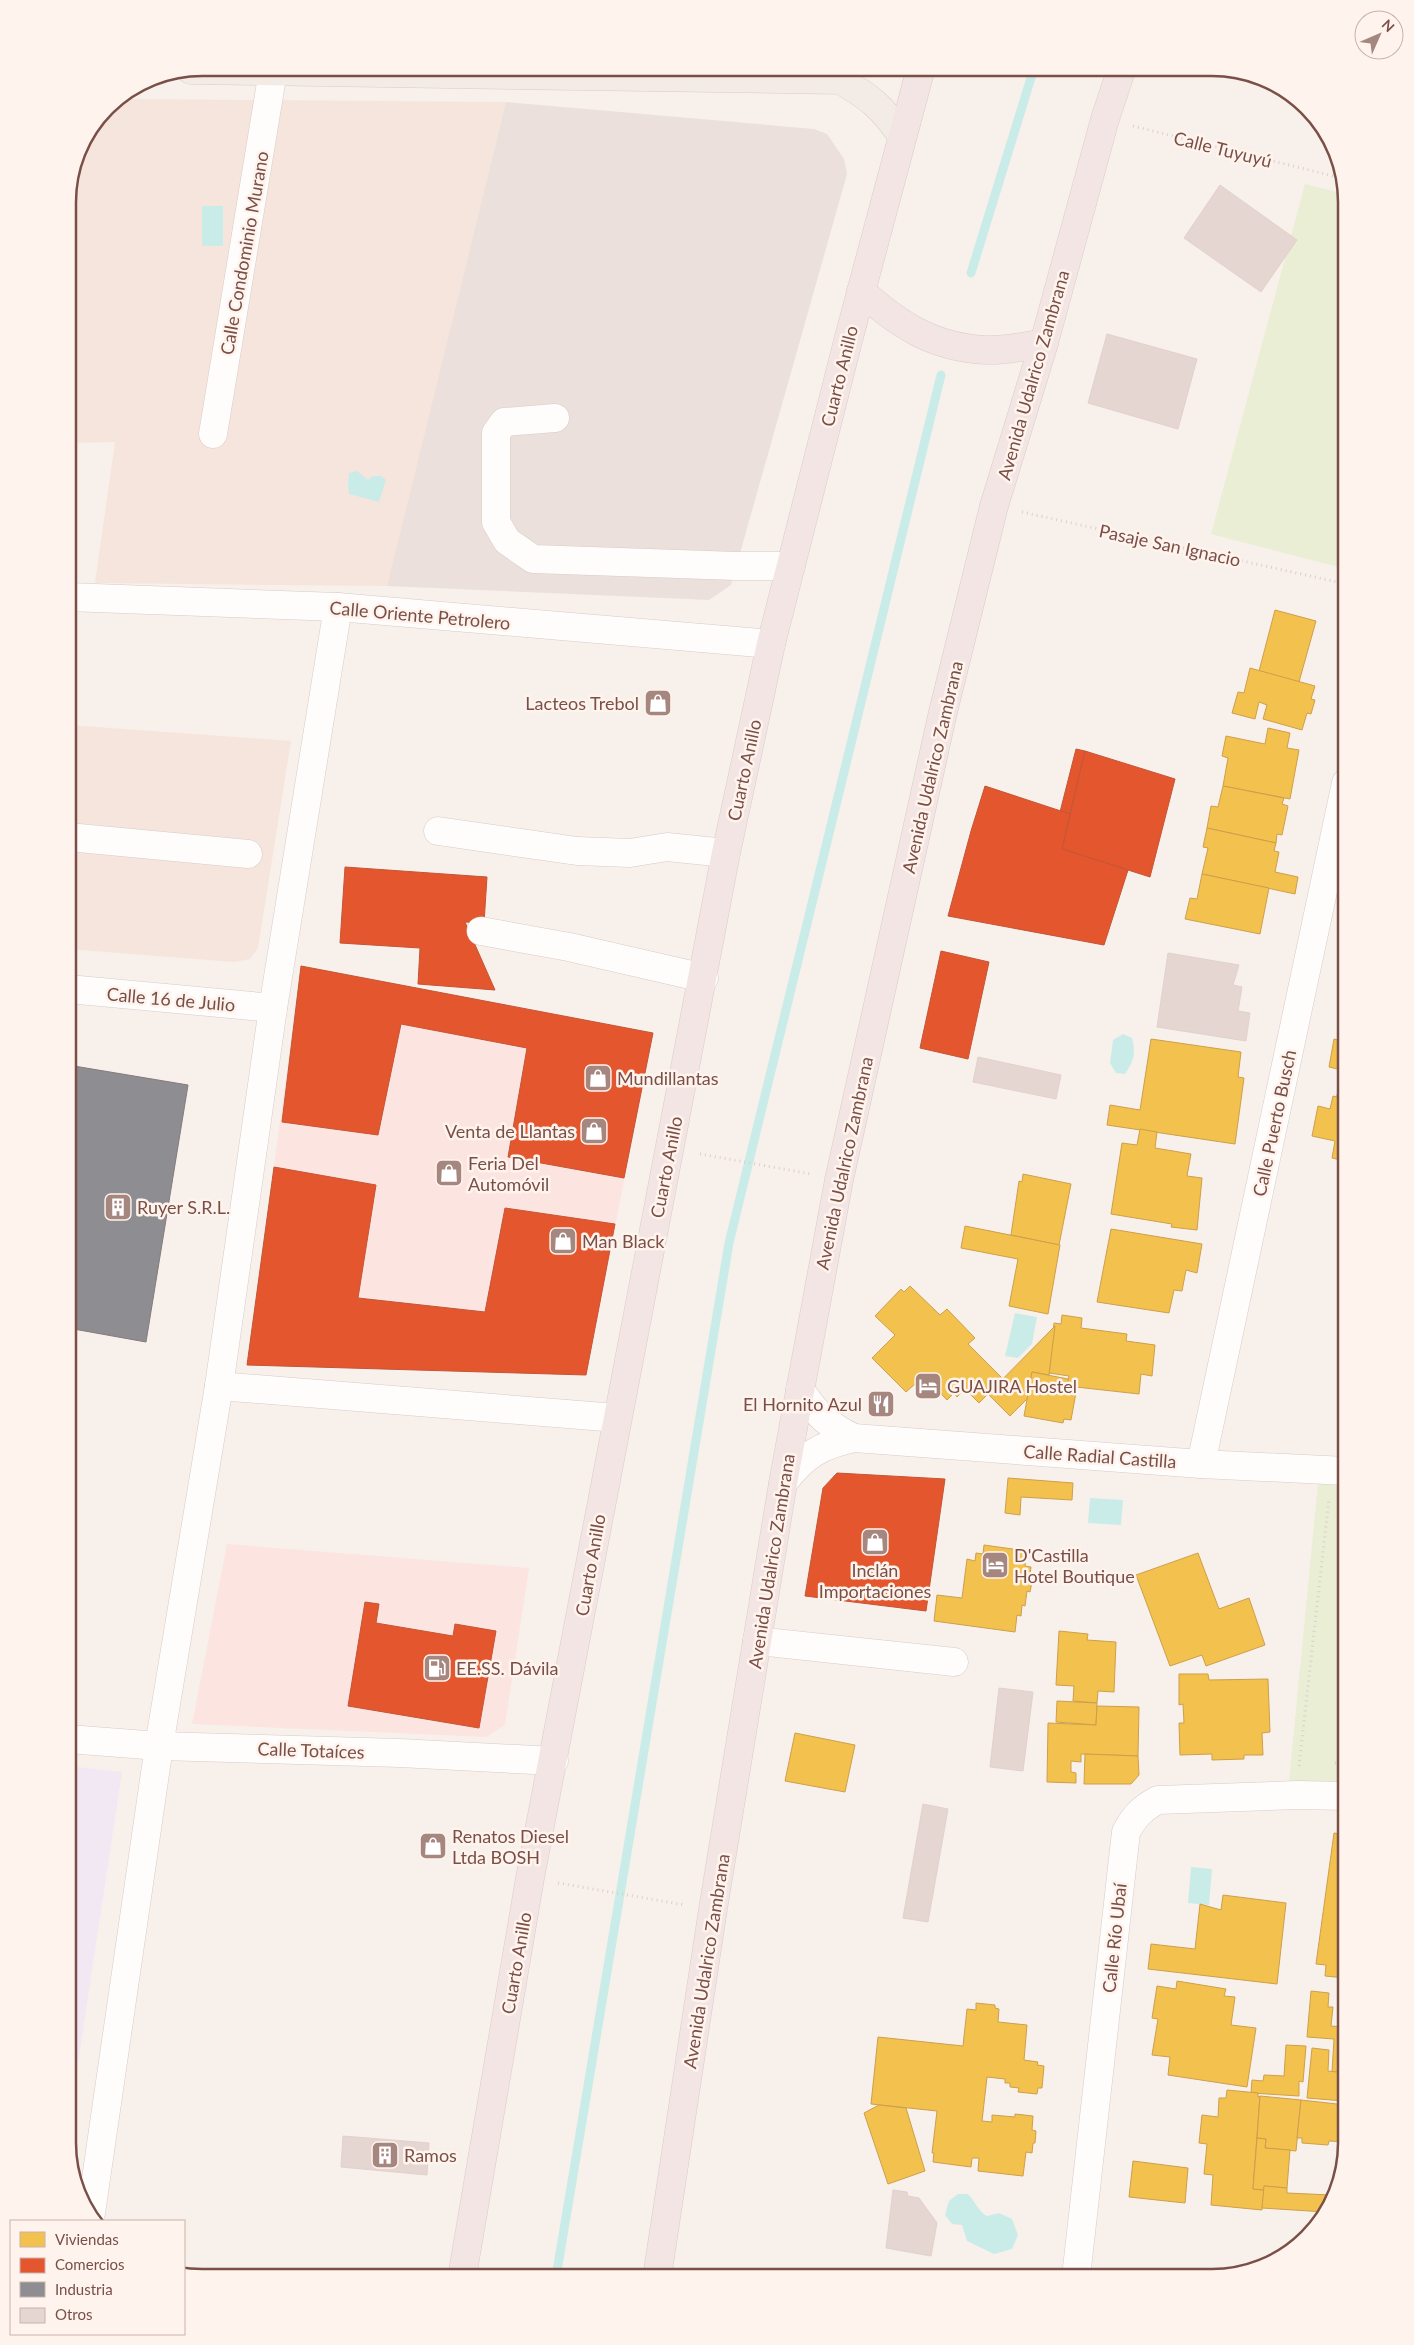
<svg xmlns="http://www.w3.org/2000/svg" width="1414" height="2345" font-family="Lato,sans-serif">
<rect width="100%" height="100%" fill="#f8f0eb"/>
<!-- residential -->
<g fill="#f6e5dc">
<polygon points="118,99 506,102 387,586 95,583 115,442 68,443 68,194 78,151 107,107"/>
<polygon points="68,725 291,741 258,948 250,959 234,962 68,949"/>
</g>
<!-- commercial -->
<g fill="#fce4e1">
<polygon points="301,966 653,1033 586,1375 247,1365"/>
<polygon points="227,1544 529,1568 505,1725 486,1737 192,1724"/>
</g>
<!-- industrial -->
<polygon fill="#ebe0db" points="506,102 814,129 827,134 844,159 847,174 731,585 709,600 387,586"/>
<!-- education -->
<polygon fill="#f1e8f4" points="68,1766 122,1772 68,2129"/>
<!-- green -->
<g fill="#e9eed4">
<polygon points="1305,184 1345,194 1346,202 1346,569 1211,534"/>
<polygon points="1318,1484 1346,1486 1346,1782 1289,1781"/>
</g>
<!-- water -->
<g fill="#caece8">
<rect x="202" y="206" width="21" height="40"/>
<polygon points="357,471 368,480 373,476 381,476 386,480 379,502 349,494 348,482 349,473"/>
<path d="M1123,1034L1132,1038C1136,1053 1134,1061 1125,1074L1116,1073L1110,1063L1113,1040Z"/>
<polygon points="1015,1313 1037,1317 1032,1344 1018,1358 1005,1356"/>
<polygon points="1090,1498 1123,1500 1121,1525 1088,1523"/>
<polygon points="1191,1867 1212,1869 1209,1905 1188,1903"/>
<path d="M958,2194H968C975,2201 978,2211 987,2216L999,2213L1012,2219L1018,2235L1012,2249L994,2254L967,2241L962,2225L952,2224L945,2215L949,2201Z"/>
</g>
<!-- homes -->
<g fill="#f2c14e" stroke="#ce9f4c">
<polygon points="1275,610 1316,621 1299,682 1259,671"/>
<polygon points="1250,668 1315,686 1311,699 1315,700 1311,714 1307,713 1302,730 1263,719 1267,705 1259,702 1255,719 1232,713 1238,692 1244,693"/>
<polygon points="1268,728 1290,733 1287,748 1299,750 1290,799 1223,786 1228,758 1222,756 1226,736 1265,744"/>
<polygon points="1223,786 1284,798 1282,804 1288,806 1282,835 1277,834 1276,843 1207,828 1211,806 1218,807"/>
<polygon points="1207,828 1276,843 1274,851 1279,852 1275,872 1298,877 1295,894 1202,874 1208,848 1203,847"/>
<polygon points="1202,874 1269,888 1260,934 1185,919 1190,898 1197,899"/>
<polygon points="1151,1039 1241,1052 1238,1077 1244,1078 1235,1144 1107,1125 1110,1105 1140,1110"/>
<polygon points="1334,1039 1346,1042 1346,1071 1329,1067"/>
<polygon points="1337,1094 1346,1096 1346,1161 1332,1158 1335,1141 1312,1136 1318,1106 1330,1109 1333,1096 1337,1097"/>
<polygon points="1140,1129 1157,1132 1155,1148 1191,1154 1187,1176 1202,1178 1197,1230 1171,1227 1172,1224 1111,1214 1122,1143 1137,1145"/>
<polygon points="1023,1174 1071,1184 1059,1245 1011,1235 1019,1181 1022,1182"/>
<polygon points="965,1226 1060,1245 1048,1314 1009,1306 1018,1259 961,1248"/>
<polygon points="1111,1229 1202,1244 1197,1273 1186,1270 1182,1291 1174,1290 1169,1313 1097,1302"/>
<polygon points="910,1286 940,1315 947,1309 975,1338 968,1344 1003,1379 979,1403 965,1389 957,1397 954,1393 947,1400 933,1385 925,1393 915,1384 906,1392 872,1358 895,1335 875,1316 901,1289 904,1292"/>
<polygon points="1062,1315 1082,1318 1081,1328 1127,1334 1126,1341 1155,1345 1152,1376 1141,1374 1139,1394 1067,1386 1069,1376 1049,1373 1054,1323 1061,1324"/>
<polygon points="1055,1326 1049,1375 1032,1372 1028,1398 1010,1416 988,1394"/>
<polygon points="1032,1372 1068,1379 1067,1386 1077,1387 1071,1420 1064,1419 1063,1423 1024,1416"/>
<polygon points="1008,1478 1073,1483 1072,1500 1021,1497 1020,1515 1005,1513"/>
<polygon points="984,1545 1027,1551 1025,1566 1031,1567 1029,1582 1032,1582 1030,1592 1027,1591 1025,1606 1022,1605 1021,1616 1017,1615 1015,1632 934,1621 937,1595 962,1598 967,1559 975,1561 976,1553 983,1554"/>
<polygon points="1198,1553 1219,1609 1249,1598 1265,1645 1206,1666 1202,1655 1170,1666 1136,1575"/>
<polygon points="1059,1631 1088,1634 1087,1640 1116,1642 1114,1692 1098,1691 1097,1703 1073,1701 1074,1686 1056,1685"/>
<polygon points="1179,1674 1208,1674 1209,1680 1268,1679 1270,1732 1262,1733 1263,1755 1244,1755 1244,1759 1212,1760 1212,1754 1180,1755 1179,1723 1184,1723 1183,1704 1179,1705"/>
<polygon points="1057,1701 1097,1703 1096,1725 1056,1722"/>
<polygon points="1097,1706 1139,1707 1138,1756 1081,1754 1081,1762 1071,1761 1071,1772 1076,1773 1076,1783 1047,1782 1048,1723 1096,1725"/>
<polygon points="795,1733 855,1745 845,1792 785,1781"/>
<polygon points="1085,1754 1138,1756 1139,1775 1131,1784 1084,1784"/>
<polygon points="1334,1833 1346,1835 1346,1978 1325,1976 1326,1965 1316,1964"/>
<polygon points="1223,1895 1286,1903 1277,1984 1148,1969 1151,1944 1195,1949 1200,1904 1221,1910"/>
<polygon points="1177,1981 1226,1989 1224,1996 1235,1997 1231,2025 1256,2028 1247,2087 1168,2075 1170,2057 1152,2055 1158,2019 1152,2018 1157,1986 1176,1989"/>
<polygon points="1311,1991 1329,1993 1328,2007 1333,2007 1331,2026 1344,2027 1342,2049 1346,2050 1346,2073 1332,2072 1334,2039 1307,2037"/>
<polygon points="976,2003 995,2005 995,2008 999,2009 998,2022 1027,2025 1024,2060 1038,2062 1037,2065 1044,2066 1042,2088 1038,2088 1037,2094 1018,2092 1019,2088 1010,2087 1010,2083 1005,2083 1005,2079 987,2077 982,2121 992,2122 992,2115 1015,2117 1015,2114 1033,2116 1032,2130 1036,2131 1035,2143 1033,2143 1032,2153 1026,2152 1023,2176 978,2171 979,2158 972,2158 971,2167 933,2162 934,2153 932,2153 937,2111 871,2104 878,2037 963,2046 967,2009 976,2010"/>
<polygon points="1345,2022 1346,2022 1346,2050 1342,2049"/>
<polygon points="1286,2045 1306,2046 1303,2082 1299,2081 1299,2096 1251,2093 1252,2080 1263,2081 1264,2075 1284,2076"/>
<polygon points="1312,2048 1329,2050 1328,2071 1346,2073 1344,2101 1307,2098"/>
<polygon points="1227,2090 1258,2093 1258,2097 1260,2096 1253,2189 1264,2190 1262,2210 1211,2205 1213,2175 1204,2174 1207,2144 1199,2143 1202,2115 1218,2117 1219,2098 1226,2098"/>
<polygon points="1260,2096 1301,2100 1296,2151 1265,2148 1266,2139 1257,2138"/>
<polygon points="1301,2100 1346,2105 1346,2142 1329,2141 1328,2145 1302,2143 1302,2138 1297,2138"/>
<polygon points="879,2105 906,2108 925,2171 888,2184 864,2113"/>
<polygon points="1257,2138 1266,2139 1265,2148 1290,2150 1287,2188 1264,2186 1264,2190 1253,2189"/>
<polygon points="1133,2161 1188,2168 1185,2203 1129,2197"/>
<polygon points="1264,2186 1287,2188 1287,2193 1331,2195 1325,2212 1262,2208"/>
</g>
<!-- shops -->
<g fill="#e4572e" stroke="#c45536">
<polygon points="1076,749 1085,751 1070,814 1060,812"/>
<polygon points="1085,751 1175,779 1150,877 1062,849"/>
<polygon points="985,786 1070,814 1062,849 1128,870 1104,945 948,916 971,831"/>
<polygon points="345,867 487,877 484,923 465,922 495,990 418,984 420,948 340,943"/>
<polygon points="941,951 989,962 968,1059 920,1048"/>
<polygon points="301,966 653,1033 624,1178 508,1157 527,1048 401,1024 378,1135 282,1122"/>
<polygon points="274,1167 376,1185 358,1298 485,1312 505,1208 615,1224 586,1375 247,1365"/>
<polygon points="837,1473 945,1479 926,1611 805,1596 823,1488"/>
<polygon points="365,1602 379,1604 376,1623 453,1636 455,1624 496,1631 479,1728 348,1706"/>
</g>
<!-- industry -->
<polygon fill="#8d8d92" stroke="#877a7c" points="68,1065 188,1085 146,1342 68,1328"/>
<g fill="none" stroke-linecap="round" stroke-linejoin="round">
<!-- stream -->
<g stroke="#caece8" stroke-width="9">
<polyline points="971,273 1034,68"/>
<polyline points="556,2277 729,1243 941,375"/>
</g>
</g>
<!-- building -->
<g fill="#e5d6d2" stroke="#e2d1cc">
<polygon points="1220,185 1297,240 1261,292 1184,238"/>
<polygon points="1107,334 1197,359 1178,429 1088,403"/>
<polygon points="1168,953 1239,965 1233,985 1242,987 1238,1011 1250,1013 1246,1041 1157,1027"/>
<polygon points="978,1057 1061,1075 1056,1099 973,1082"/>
<polygon points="999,1688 1033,1692 1023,1771 990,1767"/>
<polygon points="923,1804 948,1809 928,1922 903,1918"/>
<polygon points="343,2136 429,2143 427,2175 341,2167"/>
<polygon points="893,2190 907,2192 908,2196 919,2198 937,2223 931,2256 886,2248"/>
</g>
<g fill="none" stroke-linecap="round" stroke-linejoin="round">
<!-- minor casing -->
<g stroke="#d7cbc8" stroke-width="29">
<g id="minor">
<polyline points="555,418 504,422 496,433 496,522 507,541 533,559 736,566 791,566"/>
<polyline points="213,434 273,71"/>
<polyline points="68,597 338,607 771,644"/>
<polyline points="438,831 577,851 630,853 667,847 726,853"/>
<polyline points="68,837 248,854"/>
<polyline points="481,931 569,947 704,978"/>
<polyline points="68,989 273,1008"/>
<polyline points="219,1386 617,1418"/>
<path d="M800,1389C814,1412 830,1427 854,1438"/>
<polyline points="1201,1464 1346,783"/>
<path d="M783,1483C804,1455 821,1445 854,1438L1201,1464L1346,1471"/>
<polyline points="757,1641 954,1662"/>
<polyline points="68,1739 159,1746 400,1753 554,1761"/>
<polyline points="91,2213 159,1746 219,1386 273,1008 338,607"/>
<path d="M1076,2277L1126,1832C1134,1817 1142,1808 1158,1800L1297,1795L1346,1796"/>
</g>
</g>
<!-- major casing -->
<g stroke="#daccc8" stroke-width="29">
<path id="major" d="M191,70L840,80C870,97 883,108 902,136"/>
</g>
<!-- highway casing -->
<g stroke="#daccc8" stroke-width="29">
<g id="highway">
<path d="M861,291C899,325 934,348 987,350C1006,351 1025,346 1044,343"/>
<polyline points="462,2277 530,1878 726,853 771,644 849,337 921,68"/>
<polyline points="657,2277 713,1909 783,1483 839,1180 943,712 994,506 1044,343 1105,119 1122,68"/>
</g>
</g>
<!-- path -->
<g stroke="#dccfcc" stroke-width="3" stroke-dasharray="1 4" stroke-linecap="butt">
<polyline points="1133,126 1341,178"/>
<polyline points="1022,512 1346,584"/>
<polyline points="700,1154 811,1174"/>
<polyline points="1335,1763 1346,1764"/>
<polyline points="1299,1766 1329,1499"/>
<polyline points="558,1883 685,1905"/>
</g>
<!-- minor -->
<use href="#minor" stroke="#fefdfc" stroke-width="28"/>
<!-- major -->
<use href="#major" stroke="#f3ebe5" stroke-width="28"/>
<!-- highway -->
<use href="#highway" stroke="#f2e5e3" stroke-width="28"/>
</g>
<!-- icons -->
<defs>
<g id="shop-square" transform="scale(1.4375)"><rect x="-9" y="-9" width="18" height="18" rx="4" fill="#a68780" stroke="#fff4ed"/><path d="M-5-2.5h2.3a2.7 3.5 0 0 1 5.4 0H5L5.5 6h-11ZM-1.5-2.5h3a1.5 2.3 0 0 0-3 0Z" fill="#fff"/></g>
<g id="building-square" transform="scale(1.4375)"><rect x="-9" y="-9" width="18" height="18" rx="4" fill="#a68780" stroke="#fff4ed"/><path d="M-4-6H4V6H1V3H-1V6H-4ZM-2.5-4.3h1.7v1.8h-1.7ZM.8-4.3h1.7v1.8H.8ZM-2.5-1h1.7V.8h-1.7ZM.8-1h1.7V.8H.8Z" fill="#fff"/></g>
<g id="hotel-square" transform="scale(1.4375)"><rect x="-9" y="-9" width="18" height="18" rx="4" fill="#a68780" stroke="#fff4ed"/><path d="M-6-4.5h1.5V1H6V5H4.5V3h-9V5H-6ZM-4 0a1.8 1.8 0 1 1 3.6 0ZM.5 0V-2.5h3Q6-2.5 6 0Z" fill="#fff"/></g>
<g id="restaurant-square" transform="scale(1.4375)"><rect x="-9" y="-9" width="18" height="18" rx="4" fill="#a68780" stroke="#fff4ed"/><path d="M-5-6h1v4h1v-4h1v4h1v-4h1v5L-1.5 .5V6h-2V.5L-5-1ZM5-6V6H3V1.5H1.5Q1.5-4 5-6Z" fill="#fff"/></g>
<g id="fuel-square" transform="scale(1.4375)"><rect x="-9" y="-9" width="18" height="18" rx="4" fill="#a68780" stroke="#fff4ed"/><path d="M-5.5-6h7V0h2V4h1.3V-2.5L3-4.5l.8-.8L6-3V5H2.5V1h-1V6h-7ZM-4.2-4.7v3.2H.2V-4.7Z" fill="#fff"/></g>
</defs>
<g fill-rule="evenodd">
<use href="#shop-square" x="658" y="703"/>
<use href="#shop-square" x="598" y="1078"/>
<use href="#shop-square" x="594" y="1131"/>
<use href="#shop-square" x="449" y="1173"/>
<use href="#building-square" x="118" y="1207"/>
<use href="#shop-square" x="563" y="1241"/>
<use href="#hotel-square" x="928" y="1386"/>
<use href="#restaurant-square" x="881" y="1404"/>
<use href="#shop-square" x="875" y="1542"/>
<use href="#hotel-square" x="995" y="1565"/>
<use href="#fuel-square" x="437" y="1668"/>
<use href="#shop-square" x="433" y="1846"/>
<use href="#building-square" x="385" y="2155"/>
</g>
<g text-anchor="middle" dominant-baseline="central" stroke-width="5" stroke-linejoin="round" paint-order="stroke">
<!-- street labels -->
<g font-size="18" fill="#7a4f47" stroke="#fff4ed">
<text transform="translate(1223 149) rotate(14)">Calle Tuyuyú</text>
<text transform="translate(244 253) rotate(-80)">Calle Condominio Murano</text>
<text transform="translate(1033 375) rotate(-74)">Avenida Udalrico Zambrana</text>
<text transform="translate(839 376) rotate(-76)">Cuarto Anillo</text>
<text transform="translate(1170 545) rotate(12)">Pasaje San Ignacio</text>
<text transform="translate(420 615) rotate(5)">Calle Oriente Petrolero</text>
<text transform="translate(932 767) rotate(-77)">Avenida Udalrico Zambrana</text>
<text transform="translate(744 770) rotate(-78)">Cuarto Anillo</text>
<text transform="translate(171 999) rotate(5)">Calle 16 de Julio</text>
<text transform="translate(1274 1123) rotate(-78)">Calle Puerto Busch</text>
<text transform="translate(844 1163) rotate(-78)">Avenida Udalrico Zambrana</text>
<text transform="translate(666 1167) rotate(-79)">Cuarto Anillo</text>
<text transform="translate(1100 1456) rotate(4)">Calle Radial Castilla</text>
<text transform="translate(771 1561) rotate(-81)">Avenida Udalrico Zambrana</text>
<text transform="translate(590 1565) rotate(-80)">Cuarto Anillo</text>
<text transform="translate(311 1750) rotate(2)">Calle Totaíces</text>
<text transform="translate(1114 1938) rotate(-84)">Calle Río Ubaí</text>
<text transform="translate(706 1961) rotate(-81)">Avenida Udalrico Zambrana</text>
<text transform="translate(516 1963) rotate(-80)">Cuarto Anillo</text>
</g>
<!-- poi labels -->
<g font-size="18" fill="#7a4f47" stroke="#fff4ed" text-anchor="start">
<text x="639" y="703" text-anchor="end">Lacteos Trebol</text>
<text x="617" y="1078">Mundillantas</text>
<text x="575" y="1131" text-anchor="end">Venta de Llantas</text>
<text x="468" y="1163">Feria Del<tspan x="468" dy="21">Automóvil</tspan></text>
<text x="137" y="1207">Ruyer S.R.L.</text>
<text x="582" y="1241">Man Black</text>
<text x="947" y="1386">GUAJIRA Hostel</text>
<text x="862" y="1404" text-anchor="end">El Hornito Azul</text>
<text x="1014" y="1555">D'Castilla<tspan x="1014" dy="21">Hotel Boutique</tspan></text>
<text x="875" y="1570" text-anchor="middle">Inclán<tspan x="875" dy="21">Importaciones</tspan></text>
<text x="456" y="1668">EE.SS. Dávila</text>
<text x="452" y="1836">Renatos Diesel<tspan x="452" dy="21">Ltda BOSH</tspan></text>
<text x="404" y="2155">Ramos</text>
</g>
</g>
<!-- crop -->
<path d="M0 0H1414V2345H0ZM202 76H1212A126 126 0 0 1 1338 202V2143A126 126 0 0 1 1212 2269H202A126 126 0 0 1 76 2143V202A126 126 0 0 1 202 76Z" fill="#fff4ed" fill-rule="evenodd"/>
<path fill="none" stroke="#7a4f47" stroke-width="2.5" d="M202 76H1212A126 126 0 0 1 1338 202V2143A126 126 0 0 1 1212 2269H202A126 126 0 0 1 76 2143V202A126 126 0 0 1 202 76Z"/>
<!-- legend -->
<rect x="10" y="2220" width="175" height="115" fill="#fff4ed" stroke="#cab2ab"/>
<rect x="20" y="2232" width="25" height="15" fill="#f2c14e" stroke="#cab2ab"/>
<text x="55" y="2245" font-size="15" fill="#7a4f47">Viviendas</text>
<rect x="20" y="2258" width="25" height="15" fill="#e4572e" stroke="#cab2ab"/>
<text x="55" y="2270" font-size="15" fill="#7a4f47">Comercios</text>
<rect x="20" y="2282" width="25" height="15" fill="#8d8d92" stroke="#cab2ab"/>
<text x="55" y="2295" font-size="15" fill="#7a4f47">Industria</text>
<rect x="20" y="2308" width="25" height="15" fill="#e5d6d2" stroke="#cab2ab"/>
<text x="55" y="2320" font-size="15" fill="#7a4f47">Otros</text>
<!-- north arrow -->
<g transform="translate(1379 35) rotate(45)"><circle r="24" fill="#fff4ed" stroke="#cab2ab"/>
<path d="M0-4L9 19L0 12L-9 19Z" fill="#a68780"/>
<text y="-8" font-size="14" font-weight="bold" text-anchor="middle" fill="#7a4f47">N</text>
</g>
</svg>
